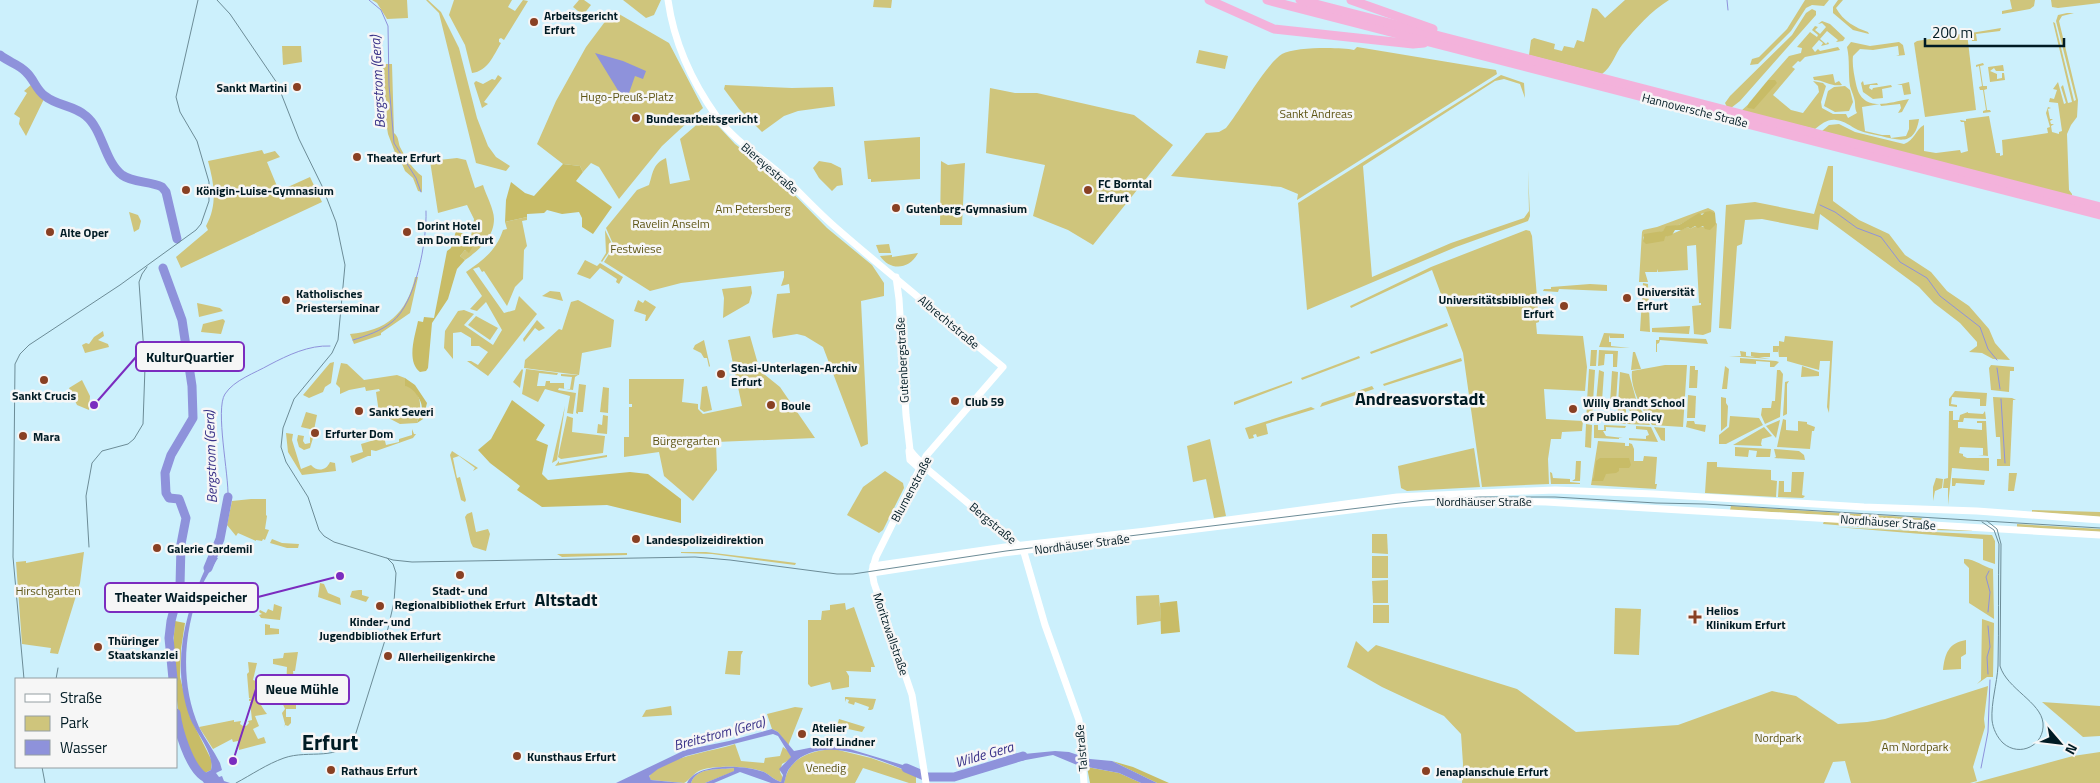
<svg xmlns="http://www.w3.org/2000/svg" width="2100" height="783" font-family="'Titillium Web',sans-serif">
<rect width="100%" height="100%" fill="#ccf0fc"/>
<!-- green -->
<g fill="#cfc57c">
<polygon points="372,0 407,0 408,18 387,19 377,3"/>
<polygon points="426,0 428,0 441,12 459,48 477,118 488,146 496,157 510,166 506,171 476,163 439,13"/>
<path d="M454,0H512L508,7L515,11L523,0L528,1L504,40L501,38L499,39V42L501,43C493,56 488,71 472,73L465,45L449,15Z"/>
<polygon points="579,0 584,0 591,5 583,15 573,7"/>
<polygon points="623,0 661,0 654,15 646,18"/>
<polygon points="874,0 892,0 891,8 873,7"/>
<path d="M1625,0H1669C1651,11 1636,28 1622,45C1615,54 1612,67 1602,74L1529,55L1531,40L1534,38L1555,44L1554,49L1562,51L1564,46L1574,48L1577,40L1584,42L1592,8L1597,9L1605,18Z"/>
<polygon points="1805,0 1829,0 1824,6 1812,5 1806,8 1791,31 1758,64 1750,65 1752,59 1759,57 1787,29"/>
<path d="M1838,0H1843L1836,8C1843,21 1856,28 1868,32L1869,34L1853,30L1833,13V7Z"/>
<polygon points="2010,0 2035,0 2034,6 2030,9 2002,14 2002,11 2012,9"/>
<polygon points="2051,0 2100,0 2100,3 2058,8 2052,7"/>
<polygon points="1812,9 1816,11 1816,15 1740,101 1731,108 1727,107 1725,103 1730,96 1792,35 1806,13"/>
<path d="M2067,13H2074L2062,16L2059,21L2078,100L2077,117L2071,125L2067,134L2069,190L2072,194V197L1822,131L1829,125L1839,124L1855,132L1904,144C1915,140 1915,130 1924,125V151L1936,153L1960,150L1961,153L1968,151L1964,122H1961L1960,120L1966,121V119L1989,116L1996,153H2000V156L2003,155L2002,140L2048,133L2047,128L2050,127L2046,113L2048,107L2051,108L2048,109L2050,119H2053L2050,121L2051,124H2054L2051,126L2052,132L2059,134V132L2062,131L2058,103L2049,102L2050,98L2054,99L2057,90L2053,89L2058,82L2064,104L2066,103L2061,87L2063,85L2068,103L2072,102L2053,22L2055,23L2074,101L2076,100L2056,21L2058,15Z"/>
<polygon points="619,14 669,43 703,108 662,146 619,199 599,167 591,163 583,172 580,166 563,164 537,144 556,101 586,47 610,15"/>
<path d="M1822,21L1830,24L1845,38L1843,41L1836,42L1838,40L1827,31L1820,39L1826,44L1828,42L1829,44L1821,46L1823,43L1819,40L1812,48L1815,52L1818,49L1820,51L1838,47L1840,50L1805,57L1800,62L1798,61L1792,67L1795,69L1773,95L1791,110L1803,113L1819,92L1818,86L1813,81L1823,83L1826,86L1821,102L1822,108L1833,114H1846L1848,118L1857,113C1854,107 1856,104 1854,98C1853,94 1851,90 1850,86C1848,73 1850,60 1847,47L1851,42L1870,46L1899,42L1903,45L1905,55L1896,56L1899,55L1898,46L1873,50L1860,49L1853,56C1852,65 1854,74 1856,84C1862,113 1887,103 1909,99L1902,112L1898,113L1901,108L1900,104L1881,106L1880,104L1862,107L1865,131L1882,135H1890L1891,138L1906,136L1909,129V120L1919,119C1915,145 1901,141 1881,136C1873,134 1865,133 1858,130C1850,126 1845,121 1836,120C1827,119 1822,124 1815,129L1741,111L1775,80H1768L1789,56L1801,53L1802,48L1797,47L1810,32L1817,37L1818,35L1812,30L1815,26L1818,27L1815,30L1820,34L1826,27L1822,23L1818,24Z"/>
<polygon points="2001,28 2000,31 1976,34 1977,41 1972,41 1971,33"/>
<polygon points="1967,33 1976,110 1925,117 1914,43 1917,41"/>
<polygon points="282,46 301,46 302,62 283,65"/>
<path d="M1357,47L1496,70L1497,74L1297,200L1298,194L1281,187L1171,176L1206,133L1219,132L1226,128C1240,111 1266,64 1282,54C1295,47 1339,47 1354,50Z"/>
<polygon points="1199,50 1228,56 1225,69 1196,63"/>
<polygon points="1983,63 1984,65 1980,66 1983,86 1987,86 1987,89 1984,90 1987,110 1990,110 1991,112 1983,113 1983,111 1986,110 1983,90 1980,90 1979,87 1982,86 1979,66 1976,67 1976,65"/>
<path d="M383,64H392L394,133C399,137 398,142 400,147C405,157 413,170 422,176V192L418,191L413,178L405,171L399,157L396,155L388,134L384,109Z"/>
<polygon points="2003,65 2004,71 1996,71 1994,68 1990,71 1997,74 1997,79 2002,78 2002,73 2004,73 2005,80 1990,82 1988,67"/>
<path d="M1833,74L1835,83L1839,81L1842,85C1831,87 1824,80 1814,80L1813,77Z"/>
<polygon points="498,75 502,78 484,102 488,104 482,108 474,83 476,81 483,84 492,79 495,80"/>
<polygon points="1501,75 1524,83 1525,98 1520,84 1504,79 1495,81 1363,166 1372,277 1451,243 1524,218 1529,211 1528,170 1530,216 1528,221 1456,247 1307,310 1298,203"/>
<polygon points="1863,81 1864,85 1877,83 1878,85 1870,85 1869,88 1872,90 1873,88 1891,85 1892,87 1882,89 1883,98 1873,99 1863,92 1861,83"/>
<polygon points="1909,82 1911,94 1904,95 1902,85 1897,85"/>
<polygon points="32,84 44,99 26,136 19,124 20,118 14,114 27,93 24,91"/>
<polygon points="725,85 792,88 833,87 835,106 798,111 784,116 762,132 739,109 724,89"/>
<polygon points="1834,87 1845,86 1850,90 1853,102 1849,111 1835,112 1824,106 1828,91"/>
<polygon points="990,88 1015,93 1037,93 1134,115 1173,145 1093,245 1068,230 1033,216 1045,165 986,153"/>
<path d="M708,115L735,144L774,174L827,228L872,265L884,283V296L861,301L868,444L861,447L823,347L805,336L797,334L773,338L772,331L777,294L790,293L789,284L781,286L784,277V271L681,283L650,291L604,262L614,246L606,228L637,190L649,185C653,174 652,164 666,158L670,184L690,180L680,139Z"/>
<polygon points="920,137 920,179 871,182 871,179 868,179 864,141"/>
<path d="M262,150L264,154L275,151L280,157L267,162L279,191L310,177L322,202L181,268L176,257L208,230L206,226C218,204 214,183 208,161Z"/>
<path d="M457,158L466,160L475,188L483,185C486,195 494,209 494,219C494,238 478,251 465,260L460,256L465,250L469,252L476,238L471,236L474,219L467,205L438,213L430,161Z"/>
<polygon points="819,161 831,163 841,168 843,185 837,186 832,191 819,178 813,168"/>
<polygon points="941,161 948,165 965,163 962,225 940,225"/>
<polygon points="1828,166 1833,166 1833,201 1859,220 1889,234 1905,255 1931,272 1947,291 1969,306 1989,329 1995,343 2010,360 1993,359 1982,353 1969,352 1977,346 1977,342 1960,323 1934,303 1919,287 1820,214 1818,230 1762,219 1745,220 1742,244 1737,246 1731,329 1719,328 1726,205 1755,202 1814,214"/>
<path d="M1708,208L1714,211L1715,213C1702,210 1689,220 1679,225C1671,228 1673,225 1665,230C1659,234 1649,232 1643,237V241C1661,241 1673,233 1688,227L1690,229C1697,225 1701,226 1709,229L1717,223L1711,332L1703,335L1694,334L1692,306L1701,305V303H1699L1696,245L1687,246L1688,270L1658,272L1657,269V272H1645L1648,282H1639L1642,232L1643,230L1657,227Z"/>
<polygon points="129,212 138,215 141,221 139,229 134,232"/>
<path d="M527,217V220L522,221L527,246L524,250L523,279L515,287L507,306L484,271L482,272L479,267L473,269L504,313L515,310L519,296L537,314L488,376L467,361H471L478,365L488,352L479,346H471V338L461,332L453,333V359L444,348L445,331L458,311L464,310L474,314L464,325L493,345L502,330L486,302L477,311L470,309L482,296L466,272C483,260 496,251 503,230L507,229L505,222Z"/>
<polygon points="605,230 613,246 602,262 601,261 606,253"/>
<polygon points="1526,230 1530,231 1532,236 1539,322 1536,323 1537,334 1583,336 1587,367 1585,391 1544,389 1546,419 1583,421 1582,431 1562,432 1561,439 1551,439 1548,459 1549,484 1482,487 1463,353 1432,270 1351,308 1350,306 1431,267"/>
<polygon points="889,244 891,253 879,253 876,245"/>
<path d="M918,253C909,270 890,271 880,256L892,255V257Z"/>
<polygon points="585,260 597,266 600,263 623,277 619,284 616,282 617,279 600,268 590,279 577,274"/>
<path d="M415,277H418L410,313L381,333V335L354,344L350,334C386,331 407,314 415,277Z"/>
<polygon points="1643,283 1648,284 1650,332 1640,331"/>
<polygon points="1590,284 1607,285 1607,291 1559,289 1558,292 1543,291 1544,289 1551,289 1551,287"/>
<polygon points="751,286 752,293 749,303 723,318 724,298 722,289"/>
<polygon points="550,291 560,292 563,301 542,296"/>
<polygon points="578,300 614,320 611,347 582,353 579,375 524,368 525,360 559,329 562,330 571,302"/>
<polygon points="638,300 643,303 645,300 656,307 647,321 645,321 646,315 634,311"/>
<polygon points="197,303 220,308 223,311 199,317"/>
<polygon points="476,316 498,328 490,340 468,325"/>
<polygon points="223,319 225,321 221,334 201,332 203,324"/>
<polygon points="537,320 545,328 539,331 535,328 524,342 523,339"/>
<polygon points="1447,323 1448,326 1371,354 1370,352"/>
<polygon points="1690,326 1689,334 1652,332 1652,328"/>
<polygon points="103,331 104,336 98,340 108,344 109,347 85,353 82,345 86,343 89,344 94,337"/>
<polygon points="1604,333 1624,334 1624,338 1610,338 1609,335 1609,342 1611,342 1611,346 1630,348 1599,347"/>
<polygon points="750,336 760,371 780,387 815,438 716,442 717,470 693,501 664,476 659,452 624,457 624,437 629,437 629,407 632,407 632,404 629,404 629,379 684,379 682,402 698,404 698,409 703,414 742,406 728,340"/>
<polygon points="1785,336 1833,341 1829,413 1827,407 1830,361 1820,361 1819,370 1787,361 1787,357 1779,357 1778,348 1778,352 1773,352 1773,346 1779,346 1779,341 1784,342"/>
<polygon points="1659,337 1706,339 1708,344 1660,340 1659,343 1657,344 1657,352 1656,352 1656,340 1659,340"/>
<polygon points="704,340 710,366 709,367 707,358 704,358 701,353 693,349 695,345"/>
<polygon points="1591,350 1597,350 1596,366 1590,366"/>
<polygon points="1599,350 1618,351 1617,367 1613,367 1613,354 1605,354 1604,365 1598,366"/>
<polygon points="1740,351 1746,352 1746,356 1755,357 1751,356 1751,352 1760,353 1760,354 1760,353 1770,353 1770,357 1759,357 1770,359 1729,356 1741,356"/>
<polygon points="1633,352 1635,352 1641,369 1631,370"/>
<polygon points="1359,356 1360,358 1302,380 1301,378"/>
<polygon points="1461,358 1462,361 1384,386 1383,384"/>
<polygon points="1740,358 1776,361 1779,362 1774,367 1770,367 1770,362 1756,361 1756,364 1740,363"/>
<polygon points="334,362 331,383 325,387 323,392 309,398 303,395 330,363"/>
<path d="M341,363L347,364L364,380L397,375L405,378L406,384C423,394 422,407 417,423L400,424L379,413L376,392L380,391L379,389L366,391L365,387L349,390L340,394V388L336,384Z"/>
<path d="M1665,365H1687L1683,427L1652,425C1643,409 1630,390 1632,371Z"/>
<polygon points="1991,365 2014,367 2014,371 2010,371 2009,392 1991,390 1989,368"/>
<polygon points="1690,366 1695,366 1695,370 1698,370 1697,388 1689,388"/>
<polygon points="1725,366 1729,369 1727,389 1722,389"/>
<polygon points="1802,366 1819,372 1819,376 1801,377"/>
<polygon points="522,369 523,370 520,388 513,382"/>
<polygon points="526,369 558,373 557,375 539,373 537,386 545,386 546,381 550,381 550,383 564,383 564,389 570,389 572,377 561,376 561,374 578,375 575,377 573,390 559,388 558,390 576,393 573,414 567,413 570,396 545,389 538,402 522,394"/>
<polygon points="1589,369 1595,370 1593,402 1587,401"/>
<polygon points="1599,370 1604,372 1602,401 1596,402"/>
<polygon points="1777,370 1780,370 1783,374 1780,417 1765,424 1761,415 1762,408 1771,408 1772,401 1775,401"/>
<polygon points="1612,371 1618,372 1616,402 1610,403"/>
<polygon points="1620,372 1629,374 1638,406 1618,404"/>
<polygon points="82,380 90,396 89,410 77,405 69,388"/>
<polygon points="1292,381 1292,383 1234,405 1234,402"/>
<polygon points="1789,381 1787,384 1787,414 1783,416 1785,382"/>
<polygon points="579,384 586,385 583,412 578,412 578,414 576,413"/>
<polygon points="707,386 712,410 704,412 700,409 702,387"/>
<polygon points="1372,386 1374,389 1320,407 1322,403"/>
<polygon points="603,387 609,388 608,413 600,412"/>
<polygon points="1955,391 1987,393 1986,406 1980,406 1980,399 1952,397 1951,404 1957,405 1957,407 1949,406 1949,399"/>
<polygon points="1688,395 1696,396 1695,418 1687,418"/>
<polygon points="1721,397 1726,398 1726,403 1728,406 1727,426 1721,431"/>
<polygon points="1993,397 2012,398 2016,400 2013,400 2010,466 1997,466 1997,459 2001,459 2000,437 1996,437"/>
<polygon points="1587,405 1593,405 1592,421 1586,421"/>
<polygon points="565,406 557,460 552,463"/>
<polygon points="1618,406 1626,407 1626,424 1617,423"/>
<polygon points="1311,407 1315,409 1266,424 1268,434 1257,437 1256,434 1253,435 1254,438 1249,439 1245,428"/>
<polygon points="1627,407 1640,408 1650,425 1627,424 1628,416 1632,414"/>
<polygon points="1949,411 1953,411 1953,420 1959,420 1960,415 1968,412 1968,413 1983,414 1985,411 1986,419 1964,418 1963,422 1958,422 1958,428 1982,430 1982,423 1977,423 1977,421 1986,421 1988,456 1978,455 1983,455 1983,448 1960,447 1959,453 1963,454 1963,456 1967,458 1989,458 1989,471 1952,468 1948,505 1948,488 1943,488 1944,479 1948,478"/>
<polygon points="306,412 317,415 314,430 301,427"/>
<polygon points="603,415 608,416 607,434 597,433 598,424 602,425"/>
<polygon points="567,416 573,418 572,432 605,436 603,453 561,459 558,457"/>
<polygon points="1730,416 1759,418 1763,425 1726,444 1719,444 1719,435 1729,427"/>
<polygon points="1783,419 1786,420 1786,430 1798,431 1798,421 1807,422 1807,424 1815,427 1814,431 1812,431 1810,449 1777,447"/>
<polygon points="1780,420 1776,438 1766,426"/>
<polygon points="1687,421 1694,421 1695,424 1706,425 1705,432 1686,427"/>
<polygon points="1586,424 1592,425 1591,448 1585,447"/>
<polygon points="1594,425 1598,425 1598,430 1604,430 1604,425 1626,426 1625,428 1606,427 1606,431 1603,431 1606,436 1623,438 1619,438 1619,439 1594,438"/>
<polygon points="1636,426 1651,427 1658,442 1629,440 1629,438 1646,439 1646,436 1649,435 1647,430 1636,429"/>
<polygon points="1654,427 1665,428 1665,441 1661,440"/>
<polygon points="1764,427 1772,436 1762,439 1761,444 1762,446 1733,445"/>
<polygon points="412,429 414,434 416,434 413,438 376,451 371,450 371,456 368,456 352,463 350,456 363,452 361,444 384,437 386,445 399,442 399,439 412,435"/>
<path d="M286,433L293,434L292,440L301,469L311,465C317,472 326,471 330,462L335,463L336,471L302,475L288,452Z"/>
<polygon points="298,435 304,436 303,441 305,444 310,443 310,437 313,438 310,448 304,450 299,447 297,440"/>
<polygon points="1210,439 1226,516 1214,518 1206,479 1193,482 1187,446"/>
<polygon points="1598,441 1625,443 1625,446 1629,446 1629,443 1632,444 1634,449 1634,461 1643,461 1644,456 1657,457 1655,484 1657,484 1656,489 1591,485"/>
<polygon points="1735,447 1771,449 1770,457 1756,457 1757,451 1749,450 1748,457 1735,456"/>
<polygon points="1474,448 1480,487 1407,491 1401,488 1398,466"/>
<polygon points="1774,449 1799,451 1804,455 1805,460 1774,458 1776,457"/>
<polygon points="452,451 478,468 473,471 475,468 459,456 453,458 457,478 460,477 466,500 465,502 461,500 450,455"/>
<polygon points="607,455 607,457 555,466 559,461 559,463"/>
<polygon points="1576,461 1581,461 1580,481 1572,481 1575,479"/>
<polygon points="1707,462 1717,462 1717,467 1771,470 1771,480 1777,481 1776,497 1705,493"/>
<polygon points="885,471 903,483 904,488 883,530 879,533 847,515 863,487"/>
<polygon points="1550,472 1552,473 1553,478 1570,479 1570,482 1580,483 1580,484 1551,484"/>
<polygon points="1792,472 1804,472 1802,495 1805,496 1803,498 1778,497 1779,481 1784,481 1784,492 1791,492"/>
<polygon points="2009,473 2017,473 2014,491 2008,491"/>
<polygon points="1936,478 1943,479 1942,488 1935,491 1933,501 1933,487"/>
<polygon points="1952,478 1985,480 1984,485 1956,483 1955,486 1952,486"/>
<polygon points="251,499 266,499 266,515 267,516 265,529 269,530 265,540 263,539 262,541 256,540 256,541 238,533 236,536 227,525 232,501"/>
<polygon points="1731,506 1922,518 1921,520 1730,510"/>
<polygon points="2032,510 2100,512 2100,517 2032,512"/>
<polygon points="472,512 476,532 488,529 490,534 486,551 473,547 471,543 465,517 467,514"/>
<polygon points="1824,521 1917,527 1886,527 1884,529 1823,524"/>
<polygon points="2017,524 2100,529 2100,532 2017,528"/>
<polygon points="1836,527 1992,535 1995,541 1995,564 1983,560 1983,539"/>
<polygon points="1924,528 1972,530 1972,531 1889,529 1924,529"/>
<polygon points="1372,534 1387,534 1388,554 1372,553"/>
<polygon points="272,539 282,543 299,544 298,548 287,548 270,543"/>
<polygon points="84,552 80,583 58,654 50,653 51,648 22,644 16,562 26,561 26,563"/>
<polygon points="681,552 706,552 796,563 795,565 712,554 681,553"/>
<polygon points="627,553 627,555 562,557 557,554"/>
<rect x="1372" y="556" width="16" height="22"/>
<path d="M1964,559C1976,559 1983,567 1993,569L1994,619L1969,603V568L1964,563Z"/>
<polygon points="1388,580 1388,603 1373,603 1372,581"/>
<polygon points="320,583 324,584 328,593 340,598 341,605 318,597"/>
<polygon points="359,590 362,590 362,595 369,597 366,602 350,597 352,591"/>
<polygon points="1159,595 1161,621 1137,625 1136,596"/>
<polygon points="845,603 846,610 854,607 875,667 871,667 871,672 846,671 849,676 849,687 832,690 830,682 811,687 808,684 808,620 821,620 822,611 830,610 830,605"/>
<polygon points="274,604 282,607 280,620 261,618 259,615 262,614 259,612 260,610 266,613 268,609 273,611"/>
<rect x="1373" y="605" width="16" height="18"/>
<polygon points="1615,608 1641,609 1639,655 1614,654"/>
<polygon points="1982,619 1994,623 1993,677 1987,677 1977,684 1981,680"/>
<polygon points="265,624 270,625 270,628 279,629 279,634 265,635"/>
<path d="M1966,640V654L1961,657V669L1943,670C1945,654 1948,643 1966,640Z"/>
<polygon points="1356,641 1368,652 1376,645 1517,689 1576,732 1678,725 1772,691 1796,696 1838,724 1867,722 1885,719 1988,686 1984,719 1985,727 1973,767 1977,781 1970,783 1851,783 1845,761 1833,762 1824,783 1462,783 1463,764 1461,734 1444,716 1382,687 1347,667"/>
<polygon points="728,651 743,651 741,655 740,675 725,674"/>
<path d="M298,652L295,671H293L294,681H291L290,704L296,705V709H286V717H291V723L288,726L285,725L284,728L285,724L282,713L285,709L282,702L287,700C288,687 286,680 287,667L273,664V659L283,658L284,653Z"/>
<path d="M248,662L257,663L253,680L256,681C253,692 260,705 267,714L255,716L259,726L253,729L258,739L264,737L266,743L239,750L238,741L233,742L232,739L213,749L199,727L234,720V722L241,721L240,724L243,726H246L249,723L248,721L252,720L250,702L252,701H249V699L251,698H249L247,674L249,672Z"/>
<polygon points="845,697 847,697 876,699 873,709 871,710 868,710 869,707 855,702 854,705 848,703 849,700 846,699 845,702"/>
<polygon points="2042,702 2100,706 2100,736 2083,737"/>
<polygon points="671,706 672,715 642,717 646,710"/>
<polygon points="795,707 803,708 788,746 778,732 772,729 767,714"/>
<polygon points="839,719 865,727 862,732 839,727 837,726"/>
<path d="M735,744L741,761L764,763L765,758L780,756L783,747C787,750 792,753 791,759L782,764L780,772L783,778L781,782C774,780 770,775 764,772C749,766 716,765 701,770C693,773 689,781 684,783L651,780L649,777C659,758 715,751 735,744Z"/>
<path d="M834,749L871,758L916,774V783H909L863,768L855,783H784C785,779 786,775 788,771C796,755 817,750 834,749Z"/>
<polygon points="2100,752 2100,783 1974,783 2073,756"/>
<path d="M734,768L735,771L705,783H691C697,766 720,770 734,768Z"/>
</g>
<!-- forest -->
<g fill="#c8bc67">
<polygon points="1768,80 1775,80 1777,83 1754,109 1748,108 1747,107 1749,103"/>
<polygon points="563,164 580,166 583,172 576,181 612,207 593,234 582,227 582,218 579,212 562,214 547,210 544,213 527,214 527,217 505,222 506,200 511,182 525,193 534,196"/>
<polygon points="1710,211 1715,213 1716,224 1710,230 1705,229 1703,226 1698,228 1695,226 1690,229 1688,227 1682,230 1675,230 1672,235 1665,237 1664,241 1646,244 1643,241 1644,234 1663,231 1666,226 1679,225 1699,213 1702,215 1705,212"/>
<path d="M456,231L477,239L469,253L465,250L460,256L465,260L457,269L448,299L432,323L428,368L426,371L420,372C406,361 415,336 418,321L423,322L424,317L434,318L447,251L451,248Z"/>
<path d="M405,378L415,385L427,403L423,419L417,423C418,418 422,414 422,408C422,400 413,387 405,386Z"/>
<polygon points="512,400 545,425 536,440 548,445 542,474 548,480 630,472 648,474 681,499 681,523 607,505 542,507 517,490 520,486 490,463 478,450 491,439"/>
<polygon points="1600,458 1629,458 1631,465 1629,468 1619,468 1619,471 1616,473 1606,474 1603,481 1592,481 1594,477 1596,461"/>
<polygon points="1177,601 1180,632 1161,634 1160,603"/>
<path d="M175,621L185,623L181,649L180,677L190,717L212,761L211,770L205,773L201,772C183,743 176,713 176,679H174L173,648Z"/>
<polygon points="1112,761 1133,767 1169,783 1157,783"/>
<polygon points="1087,767 1119,773 1141,783 1090,783"/>
</g>
<!-- water -->
<g fill="#8e92db">
<polygon points="595,53 623,61 646,71 643,79 635,76 628,96 624,94 622,97"/>
<path d="M207,558H218C212,568 205,578 201,588C183,631 180,684 199,727C205,739 214,751 220,763L222,770L216,773L219,777L222,776L224,781L230,783H204L193,769L198,766L201,772L205,773L211,770C215,754 196,733 190,718C171,666 184,614 207,565Z"/>
<path d="M772,729L778,732L794,751L819,746L843,747L916,769V774C882,762 817,729 789,769C786,773 786,778 784,783H771L740,772L714,783H705L734,771V768C720,770 697,766 691,783H684H687C697,762 745,765 764,772C770,775 774,780 781,782L783,775L779,769L791,757L778,736L773,734L686,756L658,769L649,776L651,780L683,783H616L685,750L729,741Z"/>
<polygon points="1055,751 1069,752 1090,759 1112,761 1157,783 1141,783 1119,773 1077,765 1053,755 1014,762 1012,755"/>
</g>
<g fill="none" stroke-linecap="round" stroke-linejoin="round">
<!-- stream -->
<g stroke="#8e92db" stroke-width="1">
<polyline points="369,0 381,10 388,26 389,85 394,143 416,178 421,192"/>
<polyline points="1727,0 1728,10"/>
<polyline points="1820,205 1835,212 1857,228 1881,237 1900,262 1927,278 1940,296 1980,327 1988,349 1997,360"/>
<path d="M353,340C366,336 381,331 392,322C416,303 427,241 426,211"/>
<polyline points="1997,368 2000,389"/>
<polyline points="2001,399 2005,463"/>
<path d="M228,497C229,475 215,409 225,394C234,380 255,373 269,365C288,355 309,345 330,346"/>
<polyline points="1988,612 1990,592 1986,577 1989,571"/>
<polyline points="1988,626 1990,647 1987,657 1988,674"/>
<polyline points="1981,768 1988,732 1990,680"/>
</g>
<!-- river -->
<g stroke="#8e92db" stroke-width="9">
<path d="M0,55C8,62 19,64 26,72C34,79 36,90 45,96C57,106 74,105 86,116C103,130 104,161 122,175C133,183 150,181 162,187L166,192L177,239"/>
<polyline points="163,268 182,320 192,386 193,418 171,455 165,473 166,493 169,498 179,499 186,518 181,544 180,586 171,621 169,638 173,679"/>
<polyline points="208,568 220,539 228,497"/>
<path d="M176,713C178,730 189,766 203,776"/>
<polyline points="906,768 927,777 954,777 1023,756"/>
</g>
<!-- secondary -->
<g stroke="#fff" stroke-width="7">
<path d="M668,0C674,43 692,82 717,117C735,142 763,158 785,178C801,194 817,211 834,226C889,274 946,320 1003,367L926,456L876,557L872,571L874,583L912,695L926,783"/>
<path d="M896,277L899,299L906,415L910,450C914,457 922,462 927,469L1023,549L1045,625L1079,720L1084,783"/>
<polyline points="909,451 910,460 920,469"/>
<polyline points="873,566 1005,547 1146,531 1397,497 1503,492 1555,490 1654,494 1864,507 1977,511 2100,520"/>
<polyline points="872,573 1003,553 1398,504 1474,500 1546,502 2100,535"/>
</g>
<!-- highway -->
<g stroke="#f3b2db" stroke-width="9">
<polyline points="1209,0 1274,29 1413,44 1424,43"/>
<polyline points="1267,0 2100,215"/>
<polyline points="1300,0 2100,207"/>
<polyline points="1351,0 1433,29"/>
</g>
<!-- tram -->
<g stroke="#6c8c97" stroke-width="1">
<polyline points="217,0 230,14 277,83 299,139 322,186 336,222 345,265 338,340 332,353 294,399 283,428 281,447 286,462 308,497 319,530 324,536 334,542 393,560 412,562 695,557 730,560 837,574 853,574 1006,551 1425,500 1480,497 1555,497 1656,503 1705,504 2100,528"/>
<path d="M1982,522L1994,530L1999,544C1998,585 1999,626 1998,666C1997,684 1991,702 1992,720C1993,729 1997,737 2003,743C2020,758 2045,745 2043,723C2041,702 2007,689 2000,666L2001,544L1997,529L1987,521"/>
<polyline points="89,547 86,496 92,463 102,451 128,444 134,439 143,424 145,367 139,282 142,274 147,267"/>
<polyline points="24,679 13,557 15,364 20,354 29,345 120,285 196,230 201,224 209,201 209,182 197,141 180,112 176,97 198,0"/>
<polyline points="56,679 58,668"/>
<polyline points="42,767 45,783"/>
<path d="M236,783C251,775 267,764 284,758C309,749 340,763 355,736L386,637L394,602L396,573L393,564L387,558"/>
</g>
</g>
<!-- markers -->
<g fill="#894023" stroke="#f6f6f6" stroke-width="2">
<circle cx="534" cy="22" r="5"/>
<circle cx="297" cy="87" r="5"/>
<circle cx="636" cy="118" r="5"/>
<circle cx="357" cy="157" r="5"/>
<circle cx="186" cy="190" r="5"/>
<circle cx="1088" cy="190" r="5"/>
<circle cx="896" cy="208" r="5"/>
<circle cx="50" cy="232" r="5"/>
<circle cx="407" cy="232" r="5"/>
<circle cx="1627" cy="298" r="5"/>
<circle cx="286" cy="300" r="5"/>
<circle cx="1564" cy="306" r="5"/>
<circle cx="721" cy="374" r="5"/>
<circle cx="44" cy="380" r="5"/>
<circle cx="955" cy="401" r="5"/>
<circle cx="771" cy="405" r="5"/>
<circle cx="1573" cy="409" r="5"/>
<circle cx="359" cy="411" r="5"/>
<circle cx="315" cy="433" r="5"/>
<circle cx="23" cy="436" r="5"/>
<circle cx="636" cy="539" r="5"/>
<circle cx="157" cy="548" r="5"/>
<circle cx="460" cy="575" r="5"/>
<circle cx="380" cy="606" r="5"/>
<path d="M1692.5 609.5h5v5h5v5h-5v5h-5v-5h-5v-5h5z"/>
<circle cx="98" cy="647" r="5"/>
<circle cx="388" cy="656" r="5"/>
<circle cx="802" cy="734" r="5"/>
<circle cx="517" cy="756" r="5"/>
<circle cx="331" cy="770" r="5"/>
<circle cx="1426" cy="771" r="5"/>
</g>
<g text-anchor="middle" dominant-baseline="central" stroke-width="5" stroke-linejoin="round" paint-order="stroke">
<!-- poi labels -->
<g font-size="12" font-weight="bold" fill="#001b24" stroke="#f6f6f6" text-anchor="start">
<text x="544" y="15">Arbeitsgericht<tspan x="544" dy="14">Erfurt</tspan></text>
<text x="287" y="87" text-anchor="end">Sankt Martini</text>
<text x="646" y="118">Bundesarbeitsgericht</text>
<text x="367" y="157">Theater Erfurt</text>
<text x="1098" y="183">FC Borntal<tspan x="1098" dy="14">Erfurt</tspan></text>
<text x="196" y="190">Königin-Luise-Gymnasium</text>
<text x="906" y="208">Gutenberg-Gymnasium</text>
<text x="417" y="225">Dorint Hotel<tspan x="417" dy="14">am Dom Erfurt</tspan></text>
<text x="60" y="232">Alte Oper</text>
<text x="1637" y="291">Universität<tspan x="1637" dy="14">Erfurt</tspan></text>
<text x="296" y="293">Katholisches<tspan x="296" dy="14">Priesterseminar</tspan></text>
<text x="1554" y="299" text-anchor="end">Universitätsbibliothek<tspan x="1554" dy="14">Erfurt</tspan></text>
<text x="731" y="367">Stasi-Unterlagen-Archiv<tspan x="731" dy="14">Erfurt</tspan></text>
<text x="44" y="395" text-anchor="middle">Sankt Crucis</text>
<text x="965" y="401">Club 59</text>
<text x="1583" y="402">Willy Brandt School<tspan x="1583" dy="14">of Public Policy</tspan></text>
<text x="781" y="405">Boule</text>
<text x="369" y="411">Sankt Severi</text>
<text x="325" y="433">Erfurter Dom</text>
<text x="33" y="436">Mara</text>
<text x="646" y="539">Landespolizeidirektion</text>
<text x="167" y="548">Galerie Cardemil</text>
<text x="460" y="590" text-anchor="middle">Stadt- und<tspan x="460" dy="14">Regionalbibliothek Erfurt</tspan></text>
<text x="1706" y="610">Helios<tspan x="1706" dy="14">Klinikum Erfurt</tspan></text>
<text x="380" y="621" text-anchor="middle">Kinder- und<tspan x="380" dy="14">Jugendbibliothek Erfurt</tspan></text>
<text x="108" y="640">Thüringer<tspan x="108" dy="14">Staatskanzlei</tspan></text>
<text x="398" y="656">Allerheiligenkirche</text>
<text x="812" y="727">Atelier<tspan x="812" dy="14">Rolf Lindner</tspan></text>
<text x="527" y="756">Kunsthaus Erfurt</text>
<text x="341" y="770">Rathaus Erfurt</text>
<text x="1436" y="771">Jenaplanschule Erfurt</text>
</g>
<!-- park labels -->
<g font-size="12" fill="#5e5515" stroke="#f6f6f6">
<text x="627" y="96">Hugo-Preuß-Platz</text>
<text x="1316" y="113">Sankt Andreas</text>
<text x="753" y="208">Am Petersberg</text>
<text x="671" y="223">Ravelin Anselm</text>
<text x="636" y="248">Festwiese</text>
<text x="686" y="440">Bürgergarten</text>
<text x="48" y="590">Hirschgarten</text>
<text x="1778" y="737">Nordpark</text>
<text x="1915" y="746">Am Nordpark</text>
<text x="826" y="767">Venedig</text>
</g>
<!-- street labels -->
<g font-size="12" fill="#001b24" stroke="#f6f6f6">
<text transform="translate(1695 110) rotate(14)">Hannoversche Straße</text>
<text transform="translate(770 168) rotate(41)">Biereyestraße</text>
<text transform="translate(949 322) rotate(40)">Albrechtstraße</text>
<text transform="translate(902 360) rotate(-93)">Gutenbergstraße</text>
<text transform="translate(911 489) rotate(-62)">Blumenstraße</text>
<text x="1484" y="501">Nordhäuser Straße</text>
<text transform="translate(1888 522) rotate(4)">Nordhäuser Straße</text>
<text transform="translate(993 523) rotate(40)">Bergstraße</text>
<text transform="translate(1082 544) rotate(-7)">Nordhäuser Straße</text>
<text transform="translate(891 634) rotate(71)">Moritzwallstraße</text>
<text transform="translate(1081 748) rotate(-95)">Talstraße</text>
</g>
<!-- water labels -->
<g font-size="14" font-style="italic" fill="#393288" stroke="#f6f6f6">
<text transform="translate(377 82) rotate(-93)">Bergstrom (Gera)</text>
<text transform="translate(210 457) rotate(-92)">Bergstrom (Gera)</text>
<text transform="translate(719 733) rotate(-15)">Breitstrom (Gera)</text>
<text transform="translate(984 754) rotate(-16)">Wilde Gera</text>
</g>
<!-- district labels -->
<g font-size="18" font-weight="bold" fill="#001b24" stroke="#f6f6f6">
<text x="1420" y="398">Andreasvorstadt</text>
<text x="566" y="599">Altstadt</text>
</g>
<!-- town labels -->
<g font-size="22" font-weight="bold" fill="#001b24" stroke="#f6f6f6">
<text x="330" y="742">Erfurt</text>
</g>
</g>
<!-- callouts -->
<path fill="none" stroke="#7b2cbf" stroke-width="2" d="M94 405L136 357M340 576L258 597M233 761L256 689"/>
<g fill="#7b2cbf" stroke="#f6f6f6" stroke-width="2">
<circle cx="94" cy="405" r="5"/>
<circle cx="340" cy="576" r="5"/>
<circle cx="233" cy="761" r="5"/>
</g>
<g fill="#f6f6f6" stroke="#7b2cbf" stroke-width="2">
<rect x="136" y="342" width="108" height="29" rx="5"/>
<rect x="105" y="583" width="153" height="29" rx="5"/>
<rect x="256" y="675" width="93" height="29" rx="5"/>
</g>
<g font-size="14" text-anchor="middle" font-weight="bold" fill="#001b24">
<text x="190" y="362">KulturQuartier</text>
<text x="181" y="602">Theater Waidspeicher</text>
<text x="302" y="694">Neue Mühle</text>
</g>
<!-- legend -->
<rect x="15" y="678" width="162" height="90" fill="#f6f6f6" stroke="#949ea2"/>
<rect x="25" y="694" width="25" height="8" fill="#ffffff" stroke="#949ea2"/>
<text x="60" y="703" font-size="15" fill="#001b24">Straße</text>
<rect x="25" y="716" width="25" height="15" fill="#cfc57c" stroke="#949ea2"/>
<text x="60" y="728" font-size="15" fill="#001b24">Park</text>
<rect x="25" y="740" width="25" height="15" fill="#8e92db" stroke="#949ea2"/>
<text x="60" y="753" font-size="15" fill="#001b24">Wasser</text>
<!-- north arrow -->
<g transform="translate(2060 743) rotate(118)" stroke="#f6f6f6" stroke-width="4" paint-order="stroke">
<path d="M0-4L9 19L0 12L-9 19Z" fill="#001b24"/>
<text y="-8" font-size="14" font-weight="bold" text-anchor="middle" fill="#001b24">N</text>
</g>
<!-- scale -->
<path d="M1925 38v8h139v-8" fill="none" stroke="#001b24" stroke-width="2.5"/>
<text x="1932" y="38" font-size="15" fill="#001b24" stroke="#f6f6f6" stroke-width="4" paint-order="stroke">200 m</text>
</svg>
